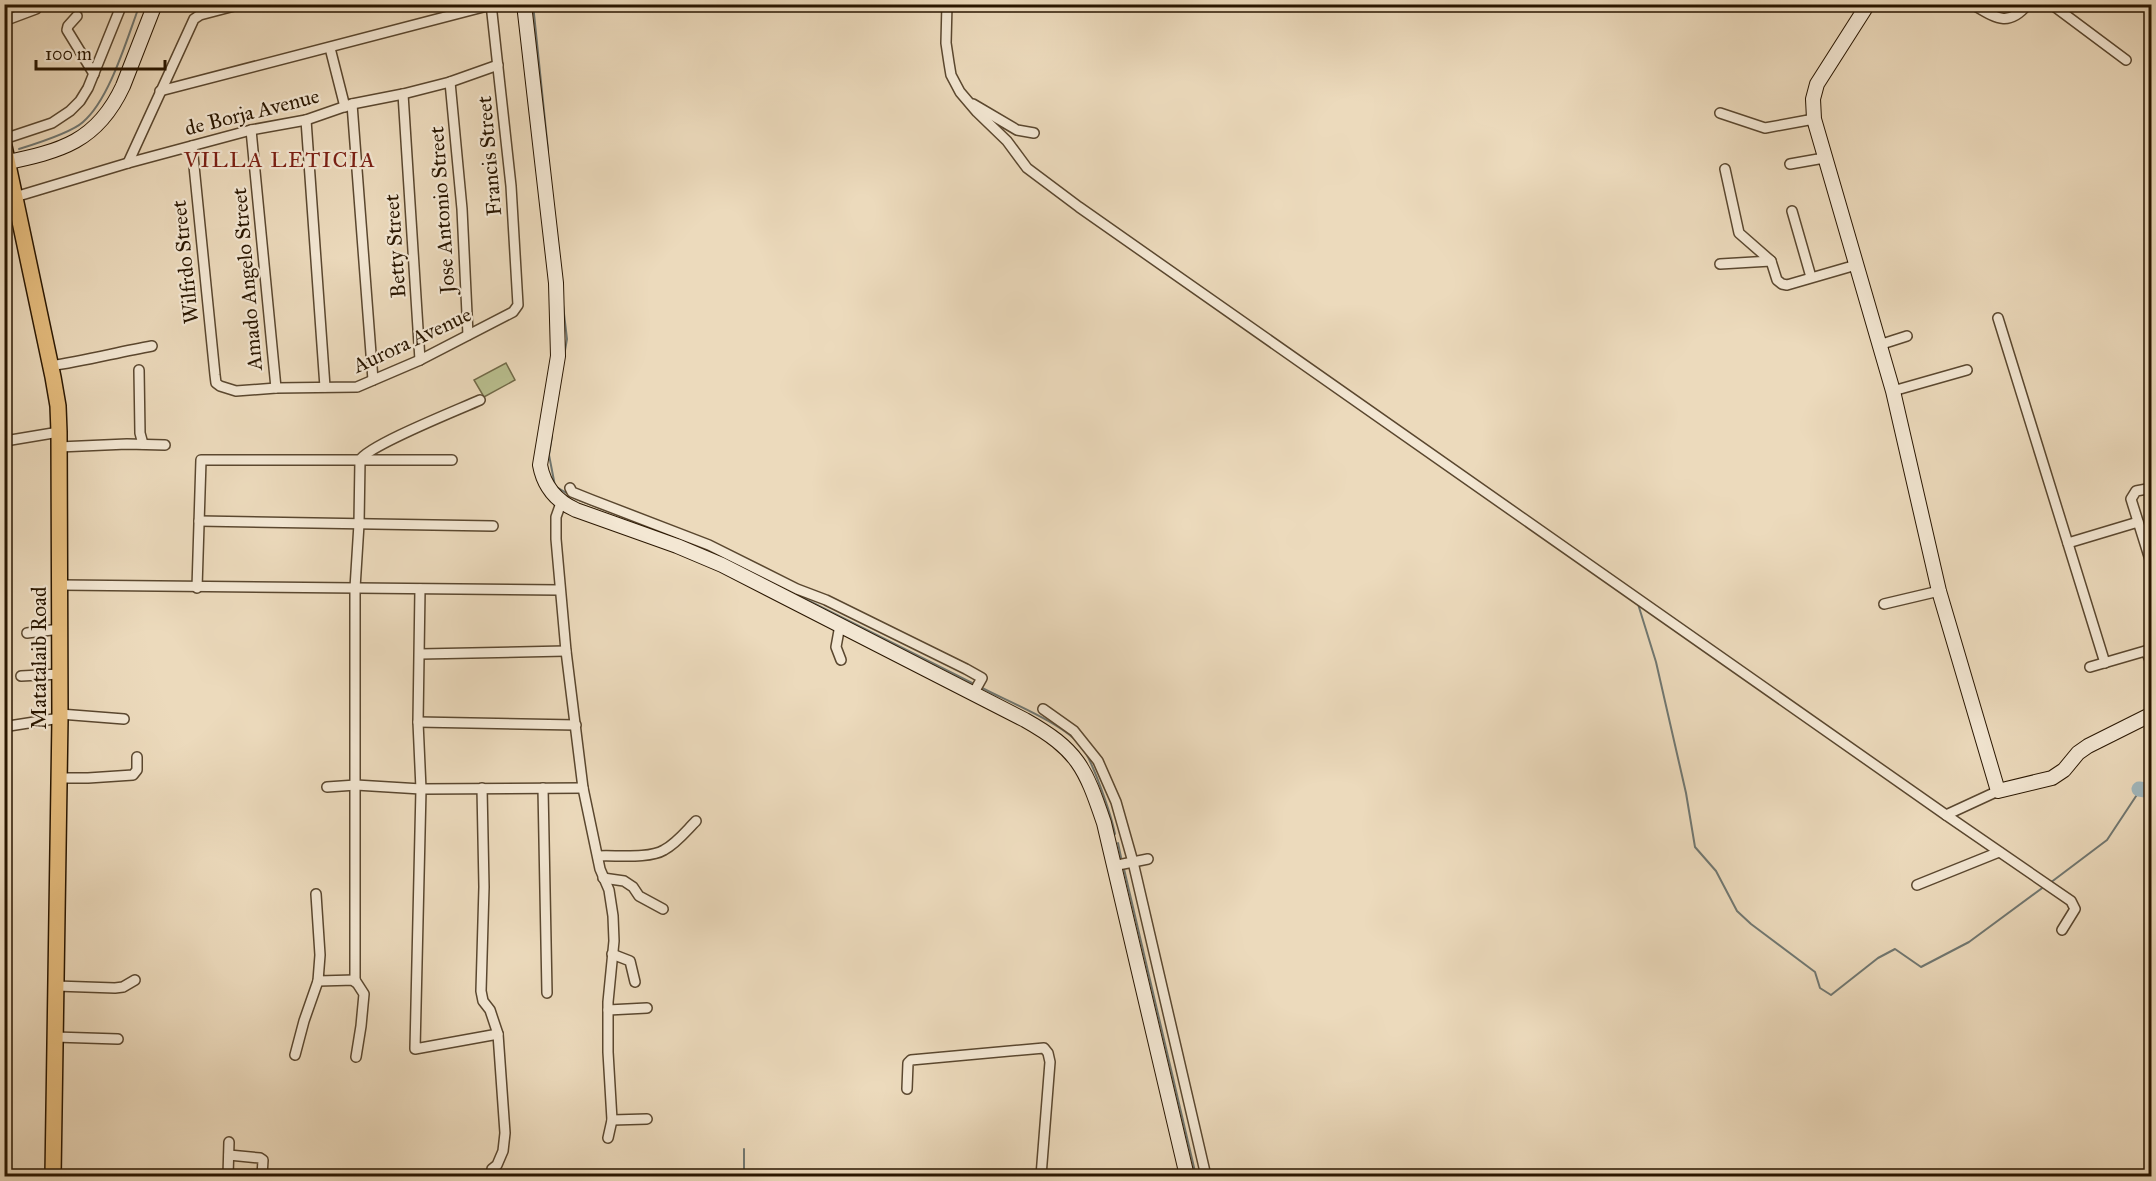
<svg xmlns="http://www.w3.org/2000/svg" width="2156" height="1181" font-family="'IM FELL Great Primer',serif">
<rect width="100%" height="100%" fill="#ecdabc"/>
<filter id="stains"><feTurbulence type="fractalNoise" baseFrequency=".00333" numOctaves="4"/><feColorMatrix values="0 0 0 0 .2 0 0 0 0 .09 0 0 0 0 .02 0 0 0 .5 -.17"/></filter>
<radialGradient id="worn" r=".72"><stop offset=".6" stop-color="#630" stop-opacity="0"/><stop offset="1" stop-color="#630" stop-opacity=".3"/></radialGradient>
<!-- green -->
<polygon fill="#b9bf8f" stroke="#716a48" stroke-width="1.5" points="506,363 515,380 484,397 474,380"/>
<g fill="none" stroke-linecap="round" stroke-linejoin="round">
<!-- stream -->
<g stroke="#707771" stroke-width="2">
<polyline points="533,4 548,150"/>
<path d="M19,149C35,144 71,133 83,122C110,99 127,38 140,4"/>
<polyline points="563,305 567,339 564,356"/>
<polyline points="552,436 549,455 555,486 576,499 677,537"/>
<polyline points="704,548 972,683"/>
<polyline points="1638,604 1656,662 1686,793 1695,847 1716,871 1737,911 1751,924 1815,972 1820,988 1831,995 1878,958 1895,949 1921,967 1969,942 2045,886"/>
<path d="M982,688C1009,702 1065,724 1082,747C1093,762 1111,814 1115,834"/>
<polyline points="1118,843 1122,862"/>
<polyline points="1124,869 1196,1176"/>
<polyline points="2050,883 2107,840 2152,772"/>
<polyline points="744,1176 744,1149"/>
</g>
<!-- river -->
<polyline stroke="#a0b7bd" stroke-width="15" points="2139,789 2152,791"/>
<!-- street casing -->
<g stroke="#5a472f" stroke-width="12">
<g id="street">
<polyline points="947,4 946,43 949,63 951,75 960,92 977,112 1007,141 1027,168 1079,207 1946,815 1998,791"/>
<path d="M1972,4C1996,18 2008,28 2028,4"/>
<polyline points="2051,4 2126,60"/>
<polyline points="77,16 68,26 67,30 94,74"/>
<polyline points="4,21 36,9"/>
<polyline points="330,48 345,107"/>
<polyline points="450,82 462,209 468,335"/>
<polyline points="160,91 491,5"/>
<polyline points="403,94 420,360"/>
<polyline points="352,104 373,380"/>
<polyline points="973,104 1017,130 1034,133"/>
<polyline points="1720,113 1765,128 1814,119"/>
<polyline points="306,120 325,387"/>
<polyline points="251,130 276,388"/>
<polyline points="4,139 52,123 70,111 80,101 88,88 122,4"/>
<polyline points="192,146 215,375 216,383 220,386 236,391 276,388 357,387 420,360 513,312 518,305 511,186 491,4"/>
<polyline points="128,163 194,19 200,15 242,4"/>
<polyline points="1790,164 1824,158"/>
<polyline points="1725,169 1739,233 1771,261 1777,280 1782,284 1787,285 1856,265"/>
<polyline points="15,197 128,163 251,130 306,120 352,104 403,94 450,82 498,65"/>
<polyline points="1792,211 1811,277"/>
<polyline points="1720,264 1771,261"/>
<polyline points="1998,318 2105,663"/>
<polyline points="1879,345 1907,336"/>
<path d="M50,366C85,361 118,352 152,346"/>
<polyline points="139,370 140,433 143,444"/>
<polyline points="1893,391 1967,370"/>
<polyline points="5,441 59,432"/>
<polyline points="59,447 127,444 165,445"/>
<polyline points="570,488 572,492 592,500 709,545 797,589 826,600 966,669 982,678 973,694"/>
<polyline points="2152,488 2136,491 2131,499 2152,566"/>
<polyline points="561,503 556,517 556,539 566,651 583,788 600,869 609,890 613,916 614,941 608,1002 608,1052 612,1120 608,1138"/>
<polyline points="199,521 493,526"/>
<polyline points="2068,543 2138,522"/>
<polyline points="61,585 559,590"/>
<polyline points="197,588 201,460 452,460"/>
<polyline points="420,589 418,722 421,789 415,1049 498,1034"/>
<polyline points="1884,604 1939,591"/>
<polyline points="840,625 836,647 841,660"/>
<polyline points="27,633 60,629"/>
<polyline points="2146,651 2152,665"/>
<polyline points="420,654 566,651"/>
<polyline points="2090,667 2152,649"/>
<polyline points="21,676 60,674"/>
<polyline points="1043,709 1074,731 1098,761 1116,802 1133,862 1206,1176"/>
<polyline points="60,714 124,719"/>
<polyline points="418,722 576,725"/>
<polyline points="9,726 60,718"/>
<polyline points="59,778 88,778 133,775 137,770 137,757"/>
<polyline points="327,787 356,785 421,789 583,788"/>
<polyline points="482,788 484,887 481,991 483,1001 490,1010 498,1034 505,1133 503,1151 497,1165 492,1169"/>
<polyline points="543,788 547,993"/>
<polyline points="1946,815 2071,901 2075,909 2062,930"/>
<path d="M598,856C616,855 649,859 664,850C677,843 686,831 696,821"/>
<polyline points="1113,866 1148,859"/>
<polyline points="603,878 624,881 633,887 639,896 663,909"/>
<polyline points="1917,885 1999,852"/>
<polyline points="316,894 320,955 318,981 355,980 364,994 361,1026 356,1057"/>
<polyline points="612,954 630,961 635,982"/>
<path d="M355,982V588L359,524L360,460C369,445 458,410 480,400"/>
<polyline points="56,986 115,988 123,987 135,980"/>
<polyline points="608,1010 647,1008"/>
<polyline points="55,1037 118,1039"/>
<polyline points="295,1055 304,1021 318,981"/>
<polyline points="907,1089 908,1063 911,1060 1044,1048 1048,1053 1050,1062 1041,1176"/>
<polyline points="612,1120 647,1119"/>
<polyline points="229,1155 260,1158 263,1160 262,1176"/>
<polyline points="228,1176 229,1142"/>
</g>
</g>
<!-- secondary casing -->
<g stroke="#291600" stroke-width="16">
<g id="secondary">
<path d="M524,4L556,283L558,356L540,465C544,487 556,501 576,510L677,546L722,565L1025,720C1078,750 1085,767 1104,823L1187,1176"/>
<polyline points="1868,4 1817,84 1813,99 1814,119 1893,391 1939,591 1998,791 2052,778 2064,770 2078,753 2088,746 2152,714"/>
<path d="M4,163C61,151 97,142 123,86L155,4"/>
</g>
</g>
<!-- primary casing -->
<g stroke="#291600" stroke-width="18">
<polyline id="primary" points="4,146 53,377 58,406 59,432 60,718 53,1176"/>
</g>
<!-- street -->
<use href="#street" stroke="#f3e7d3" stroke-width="9"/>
<!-- secondary -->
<use href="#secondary" stroke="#f3e7d3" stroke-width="14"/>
<!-- primary -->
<use href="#primary" stroke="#e6bd7e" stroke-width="15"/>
</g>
<g text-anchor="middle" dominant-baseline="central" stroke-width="4.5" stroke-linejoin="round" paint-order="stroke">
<!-- street labels -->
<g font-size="21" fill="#291600" stroke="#f3e7d3">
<text transform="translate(252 112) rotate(-14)">de Borja Avenue</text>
<text transform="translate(489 156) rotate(-95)">Francis Street</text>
<text transform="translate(442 210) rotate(-94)">Jose Antonio Street</text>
<text transform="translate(395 246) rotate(-94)">Betty Street</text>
<text transform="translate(185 262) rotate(-96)">Wilfrdo Street</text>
<text transform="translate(247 279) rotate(-95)">Amado Angelo Street</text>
<text transform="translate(412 340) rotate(-25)">Aurora Avenue</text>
<text transform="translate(39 658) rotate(-90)">Matatalaib Road</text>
</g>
<!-- neighbourhood labels -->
<g font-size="22" letter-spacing="1.5" fill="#7a1f14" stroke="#f3e7d3">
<text x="280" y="159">VILLA LETICIA</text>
</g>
</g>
<!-- margin -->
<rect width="2156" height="1181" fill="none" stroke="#ecdabc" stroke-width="24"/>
<rect x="6" y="6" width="2144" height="1169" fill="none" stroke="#291600" stroke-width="3"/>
<rect x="12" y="12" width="2132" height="1157" fill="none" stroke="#291600" stroke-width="1.5"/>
<!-- scale -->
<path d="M36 60v9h129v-9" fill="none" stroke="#291600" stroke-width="3"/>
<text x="45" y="60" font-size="18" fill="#291600" stroke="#f3e7d3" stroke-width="4.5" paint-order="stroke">100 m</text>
<rect width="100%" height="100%" filter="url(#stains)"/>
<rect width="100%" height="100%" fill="url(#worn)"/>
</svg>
